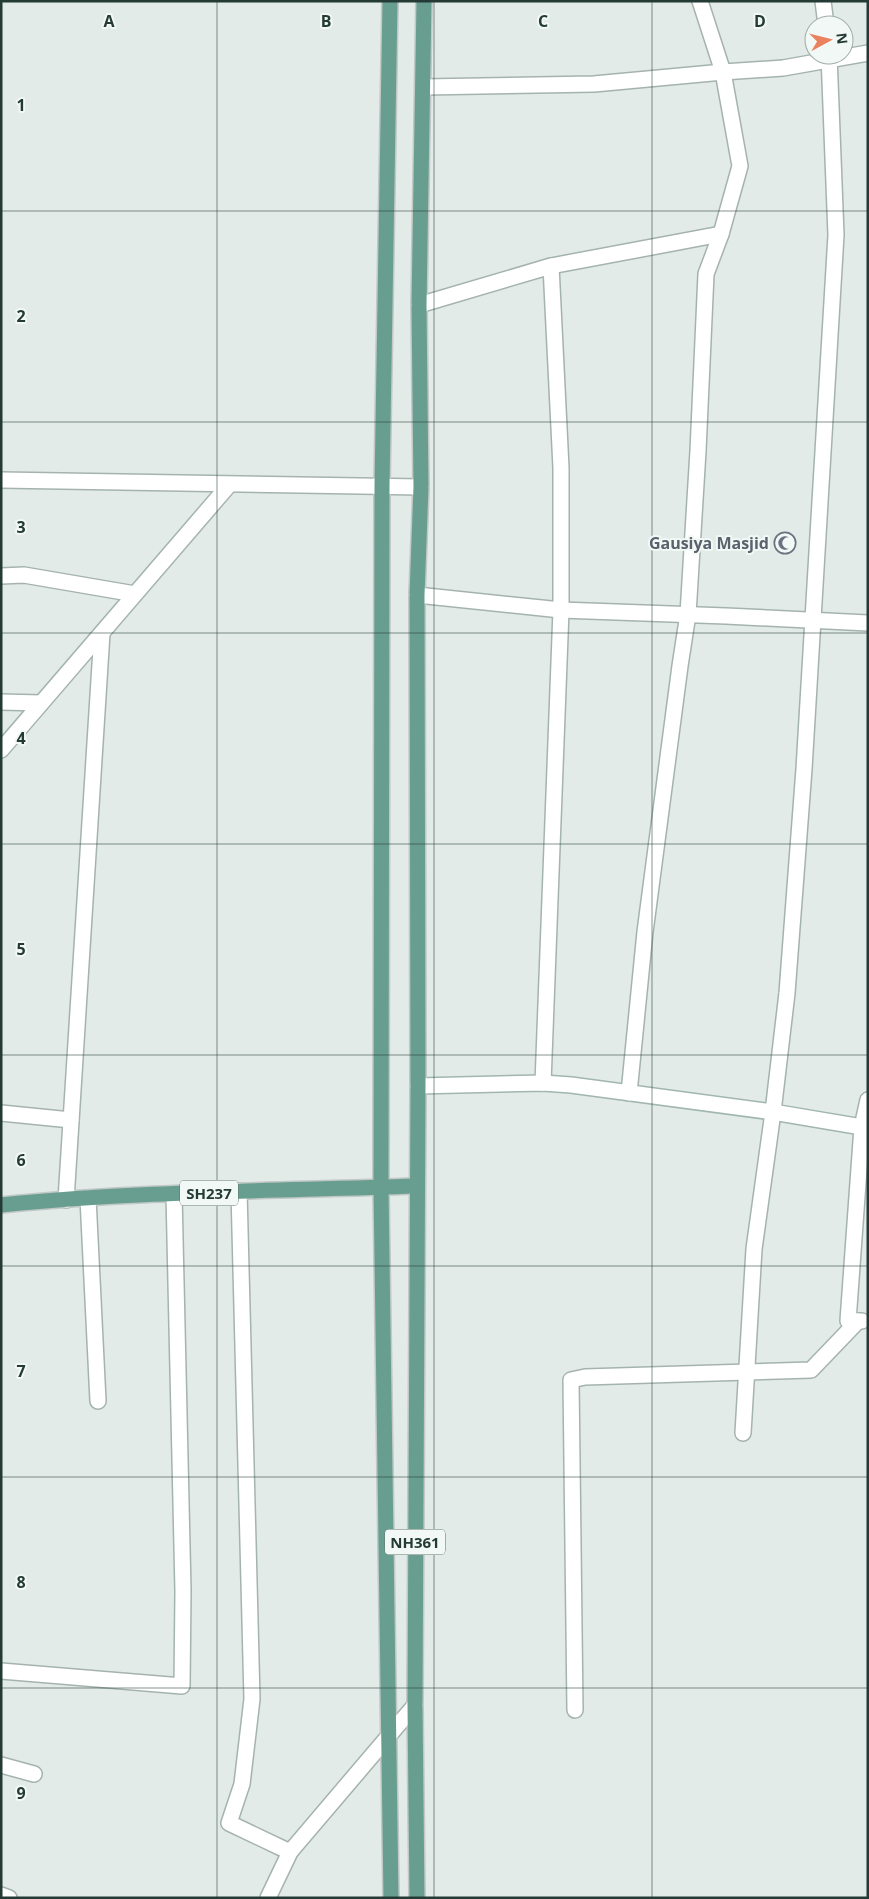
<svg xmlns="http://www.w3.org/2000/svg" width="869" height="1899" font-family="'Open Sans',sans-serif">
<rect width="100%" height="100%" fill="#e2ebe7"/>
<g fill="none" stroke-linecap="round" stroke-linejoin="round">
<!-- minor casing -->
<g stroke="#a5b3ae" stroke-width="18">
<g id="minor">
<polyline points="823,1 826,25"/>
<polyline points="424,87 594,84 723,72 783,68 868,53"/>
<polyline points="419,305 551,266 721,234"/>
<polyline points="1,480 421,487"/>
<polyline points="1,576 24,575 135,594"/>
<polyline points="417,595 561,610 726,616 868,623"/>
<polyline points="1,702 41,703"/>
<polyline points="1,750 229,485"/>
<polyline points="543,1083 561,610 561,468 551,266"/>
<polyline points="629,1093 645,932 680,666 688,614 698,451 706,274 721,234 740,166 723,72 700,1"/>
<polyline points="1,1113 71,1120"/>
<polyline points="239,1191 252,1699 242,1784 229,1823 290,1852"/>
<polyline points="88,1198 98,1401"/>
<polyline points="66,1200 102,633"/>
<polyline points="862,1321 848,1321 862,1127 868,1100"/>
<polyline points="743,1433 754,1249 773,1112 787,993 804,769 836,235 829,55"/>
<polyline points="1,1671 182,1686 183,1591 174,1194"/>
<polyline points="575,1710 571,1380 585,1377 811,1370 858,1321"/>
<polyline points="1,1765 34,1774"/>
<polyline points="1,1895 9,1898"/>
<polyline points="268,1898 290,1852 415,1705"/>
</g>
</g>
<!-- secondary casing -->
<g stroke="#a1b6ae" stroke-width="18">
<polyline id="secondary" points="418,1086 543,1083 571,1085 773,1112 868,1128"/>
</g>
<!-- primary casing -->
<g stroke="#c1c8c6" stroke-width="18">
<g id="primary">
<polyline points="390,1 382,486 381,1187 391,1898"/>
<path d="M1,1205C139,1191 278,1191 416,1186"/>
<polyline points="417,1898 415,1705 418,1086 417,595 421,487 419,305 424,1"/>
</g>
</g>
<!-- minor -->
<use href="#minor" stroke="#fff" stroke-width="15"/>
<!-- secondary -->
<use href="#secondary" stroke="#fff" stroke-width="15"/>
<!-- primary -->
<use href="#primary" stroke="#689e90" stroke-width="15"/>
</g>
<!-- grid -->
<path fill="none" stroke="#233b34" stroke-width="1" stroke-opacity="0.55" d="M217,1V1898M434,1V1898M652,1V1898M1,211H868M1,422H868M1,633H868M1,844H868M1,1055H868M1,1266H868M1,1477H868M1,1688H868"/>
<!-- icons -->
<defs>
<g id="mosque-ring" transform="scale(1.125)"><circle r="9.5" fill="#f2f8f5" stroke="#6b7280" stroke-width="1.5"/><path d="M3.5-4.9A6 6 0 1 0 3.5 4.9A5 5 0 1 1 3.5-4.9Z" fill="#6b7280"/></g>
</defs>
<g fill-rule="evenodd">
<use href="#mosque-ring" x="785" y="543"/>
</g>
<g text-anchor="middle" dominant-baseline="central" stroke-width="4" stroke-linejoin="round" paint-order="stroke">
<!-- shield labels -->
<g fill="#f2f8f5" stroke="#61746e" stroke-width="1">
<rect x="180" y="1180.5" width="58" height="25" rx="4"/>
<rect x="385" y="1529.5" width="60" height="25" rx="4"/>
</g>
<g font-size="15" font-weight="bold" fill="#233b34">
<text x="209" y="1193">SH237</text>
<text x="415" y="1542">NH361</text>
</g>
<!-- worship labels -->
<g font-size="16" font-weight="bold" fill="#5b616d" stroke="#f2f8f5" text-anchor="end">
<text x="769" y="543">Gausiya Masjid</text>
</g>
</g>
<g font-size="16" text-anchor="middle" font-weight="bold" fill="#233b34" stroke="#f2f8f5" stroke-width="4" stroke-linejoin="round" paint-order="stroke">
<text x="109" y="27">A</text>
<text x="326" y="27">B</text>
<text x="543" y="27">C</text>
<text x="760" y="27">D</text>
<text x="21" y="111">1</text>
<text x="21" y="322">2</text>
<text x="21" y="533">3</text>
<text x="21" y="744">4</text>
<text x="21" y="955">5</text>
<text x="21" y="1166">6</text>
<text x="21" y="1377">7</text>
<text x="21" y="1588">8</text>
<text x="21" y="1799">9</text>
</g>
<!-- border -->
<rect width="869" height="1899" fill="none" stroke="#233b34" stroke-width="5"/>
<!-- north arrow -->
<g transform="translate(829 40) rotate(83)"><circle r="24" fill="#f2f8f5" stroke="#9faca8"/>
<path d="M0-4L9 19L0 12L-9 19Z" fill="#ea8260"/>
<text y="-8" font-size="14" font-weight="bold" text-anchor="middle" fill="#233b34">N</text>
</g>
</svg>
